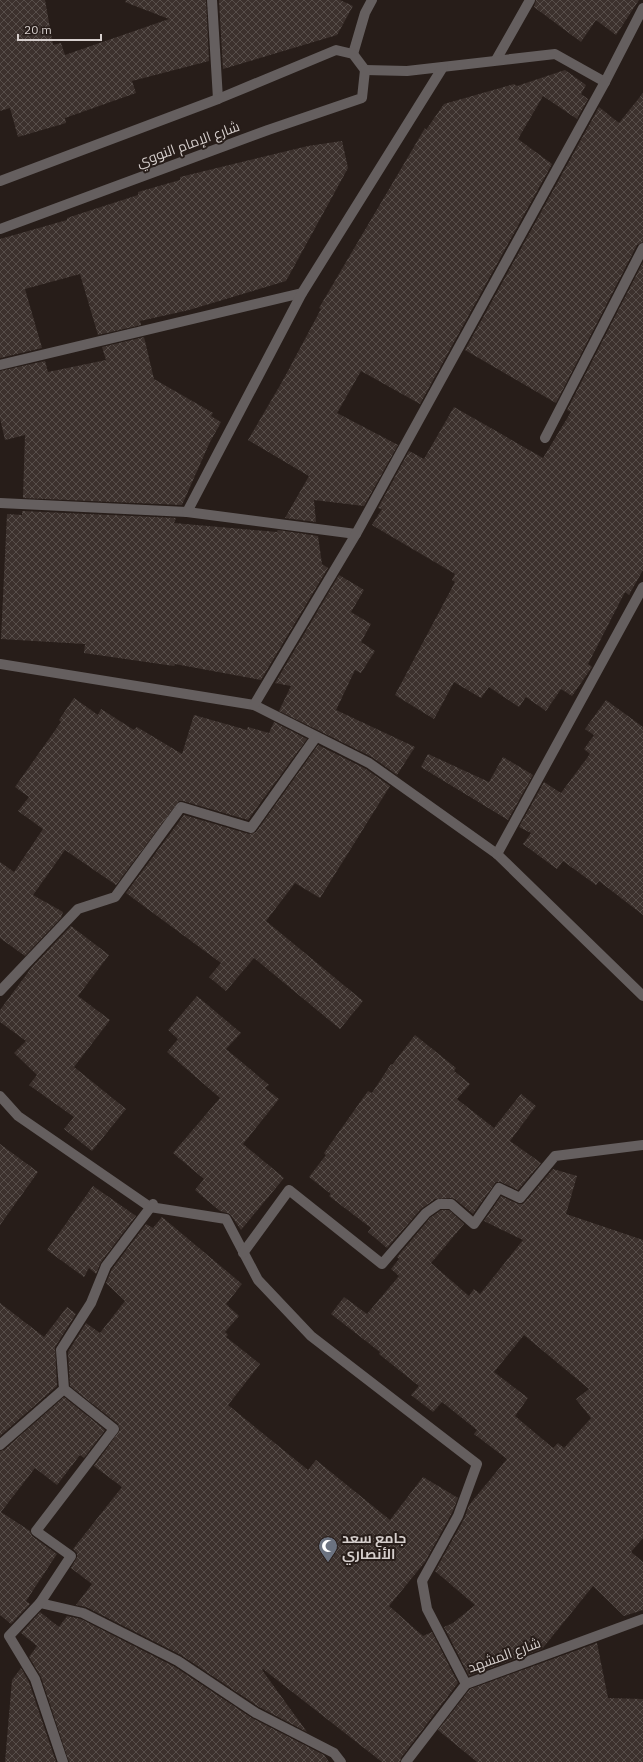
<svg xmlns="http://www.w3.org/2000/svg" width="643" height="1762" font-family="'IBM Plex Sans',Cairo,sans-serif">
<defs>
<pattern id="building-cross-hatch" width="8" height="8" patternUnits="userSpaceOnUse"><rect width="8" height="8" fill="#3c312d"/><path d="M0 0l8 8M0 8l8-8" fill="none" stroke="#574e4a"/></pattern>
</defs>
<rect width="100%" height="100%" fill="#271d19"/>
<!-- building -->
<g fill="url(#building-cross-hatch)" fill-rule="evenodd">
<polygon points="0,0 45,0 53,45 61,43 65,55 169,19 125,2 126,0 206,0 209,61 132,81 136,93 65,118 66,123 18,137 10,108 0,111"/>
<polygon points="219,0 340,0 353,6 337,35 223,69"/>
<polygon points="536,0 639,0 616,35 596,20 581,42 534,7"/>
<polygon points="565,70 586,85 581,94 588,99 577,119 543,96 518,139 552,164 420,404 361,371 337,413 398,445 364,506 314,500 316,522 285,518 309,476 248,440 282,382 321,309 319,308 425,128 426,130 444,104 514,84 517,86"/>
<polygon points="643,93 643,242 637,245 556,403 465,350 599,107 619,123"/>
<polygon points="342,141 348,168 286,281 189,310 140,321 141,325 98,335 80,274 25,289 42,348 0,358 0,239 67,220 67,218 138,195 138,192 180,180 180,177 308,146"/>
<polygon points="643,262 643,570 629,595 625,592 588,664 592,667 572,696 561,689 546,711 526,697 519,707 489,687 481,698 454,682 434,719 395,695 455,582 452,580 455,574 372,525 382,509 378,508 409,451 424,459 454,407 543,458 571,412 567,410"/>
<polygon points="144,337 154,379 213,413 211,416 221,422 209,444 182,505 23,498 25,435 5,440 0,418 0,371 45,361 48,372 106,360 102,347"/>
<polygon points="22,511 176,518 174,523 277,532 278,530 318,536 322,564 328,568 261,680 175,664 174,666 84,653 85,644 1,639 7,514 22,515"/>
<polygon points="339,575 364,590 351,612 371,624 361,642 375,651 361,673 355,670 336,710 415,747 397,775 372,757 279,711 291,686 275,683"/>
<polygon points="74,698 98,715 101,709 134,730 137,727 182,754 194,715 247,730 248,727 269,733 274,722 307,739 248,820 183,801 179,801 116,885 65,850 33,895 63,912 61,918 25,956 0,938 0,862 14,872 43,829 18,811 29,797 15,787 61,722 59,720"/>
<polygon points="606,700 643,727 643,915 599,881 596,885 563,861 557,869 523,844 531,833 519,827 544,782 561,793 590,754 584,749 594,735 585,729"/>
<polygon points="318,745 366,769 390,786 320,898 295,883 266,921 363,1001 340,1029 254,958 226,991 209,977 221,963 126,893 184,815 249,834 256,832"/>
<polygon points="428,754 489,782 503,757 533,775 508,820 421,767"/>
<polygon points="71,926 109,955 78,996 110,1020 74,1067 126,1109 92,1151 64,1129 74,1117 29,1085 37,1075 14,1053 26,1041 0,1022 0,1010 32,967"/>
<polygon points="197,996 241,1033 226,1049 269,1085 265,1088 279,1099 243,1144 284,1178 241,1230 230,1214 220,1211 195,1190 204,1179 173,1153 220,1098 167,1052 178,1039 168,1030"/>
<polygon points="415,1035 456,1068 454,1071 470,1084 457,1099 494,1128 521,1094 536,1106 510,1141 541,1163 518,1190 501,1182 496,1182 473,1214 455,1199 451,1198 435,1199 421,1209 387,1248 368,1232 371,1228 329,1196 331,1194 309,1177 326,1155 324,1153 368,1091 372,1093 391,1064 392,1065"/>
<polygon points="0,1144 38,1172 0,1225"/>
<path d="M553,1169L577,1176L566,1214L643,1240V1538L631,1552L643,1562V1610L624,1616L593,1586L542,1649L469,1676L444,1627L453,1623L475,1605L435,1571L464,1519L469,1505L507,1459L474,1434L477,1430L442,1402L433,1412L411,1395L419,1386L379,1354L380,1352L331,1314L344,1297L367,1314L399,1276L391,1269L399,1259L397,1257L430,1218L441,1210H449L464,1224L431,1263L469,1296L474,1289L480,1294L523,1240L484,1221L501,1196L518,1204H523ZM524,1335L589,1389L576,1399L591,1418L564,1448L558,1443L553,1448L515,1416L528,1398L494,1372Z"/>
<polygon points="93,1186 136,1216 101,1262 96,1274 89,1268 84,1277 47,1250"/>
<polygon points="162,1217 242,1284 226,1304 239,1316 225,1332 228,1335 226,1337 260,1364 228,1405 308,1470 316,1460 390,1520 423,1477 458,1498 452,1513 425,1562 389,1606 423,1636 432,1632 458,1683 401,1758 400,1762 382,1762 263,1669 262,1670 307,1732 259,1707 181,1655 86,1607 76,1605 92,1584 71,1568 77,1557 77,1553 73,1549 122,1487 94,1466 120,1430 118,1424 70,1386 68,1352 86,1323 100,1333 125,1301 106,1283 112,1269 146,1224 153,1228"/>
<polygon points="0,1303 44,1337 67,1307 76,1314 55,1347 57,1386 0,1436"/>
<polygon points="64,1397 105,1430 84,1458 80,1455 57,1485 35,1468 1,1512 30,1531 32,1536 57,1554 26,1601 30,1604 11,1624 0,1615 0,1451 4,1450"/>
<polygon points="40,1612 59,1627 67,1616 81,1619 175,1667 252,1718 324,1755 329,1762 69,1762 41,1677 29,1657 37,1646 21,1633"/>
<polygon points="597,1643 608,1698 643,1699 643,1762 477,1762 438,1730 470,1689"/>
<polygon points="21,1668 29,1682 56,1762 5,1762 12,1680"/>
</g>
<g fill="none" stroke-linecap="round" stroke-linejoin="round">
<!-- minor -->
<g stroke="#655f5f" stroke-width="10">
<polyline points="212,0 218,99"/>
<polyline points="353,54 365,13 372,0"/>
<polyline points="496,60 530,0"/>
<polyline points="365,70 407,71 555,54 605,82"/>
<polyline points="0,181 218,99 336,50 353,54 365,70"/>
<polyline points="0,229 268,130 362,98 365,70"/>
<polyline points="0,365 302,293"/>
<polyline points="545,438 643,248"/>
<polyline points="0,503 187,512 356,534"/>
<polyline points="187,512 302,293 443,67"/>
<polyline points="0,664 254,705 369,763 497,854 643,996"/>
<polyline points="254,705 356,534 605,82 643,8"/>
<polyline points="497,854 643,587"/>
<polyline points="0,991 78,909 115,897 181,807 251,828 316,737"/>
<polyline points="0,1096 18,1116 150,1207 226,1219 258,1280 311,1336 477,1464 458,1516 422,1581 427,1609 466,1684"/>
<polyline points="243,1253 289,1190 382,1264 426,1213 439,1204 451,1204 474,1224 499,1188 520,1198 555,1156 643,1145"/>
<polyline points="0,1445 64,1389"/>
<polyline points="40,1603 83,1613 178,1661 256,1713 334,1753 341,1762"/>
<polyline points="63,1762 35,1679 9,1636 40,1603 71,1556 36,1531 114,1429 64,1389 61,1350 91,1303 106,1266 153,1204"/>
<polyline points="406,1762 466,1684 643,1619"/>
</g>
</g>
<!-- icons -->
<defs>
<g id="mosque-pin" transform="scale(1)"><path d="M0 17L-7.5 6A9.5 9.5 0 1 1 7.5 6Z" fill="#6b7280" stroke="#271d19"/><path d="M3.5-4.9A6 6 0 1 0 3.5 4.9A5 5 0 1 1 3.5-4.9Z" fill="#fff"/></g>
</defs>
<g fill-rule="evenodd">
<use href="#mosque-pin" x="328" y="1546"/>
</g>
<g text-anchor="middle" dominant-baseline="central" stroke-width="4" stroke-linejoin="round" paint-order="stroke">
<!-- street labels -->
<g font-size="14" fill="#d6cfcd" stroke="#271d19">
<text transform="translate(188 144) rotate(-20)">شارع الإمام النووي</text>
<text transform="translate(504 1655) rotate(-20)">شارع المشهد</text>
</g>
<!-- poi labels -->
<g font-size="14" font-weight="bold" fill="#d6cfcd" stroke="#271d19" text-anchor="start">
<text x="342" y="1538">جامع سعد<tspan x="342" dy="16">الأنصاري</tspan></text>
</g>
</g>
<!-- scale -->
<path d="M18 34v6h83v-6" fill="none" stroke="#d6cfcd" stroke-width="2"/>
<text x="24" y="34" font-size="12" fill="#d6cfcd" stroke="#271d19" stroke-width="3" paint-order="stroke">20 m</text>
</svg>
